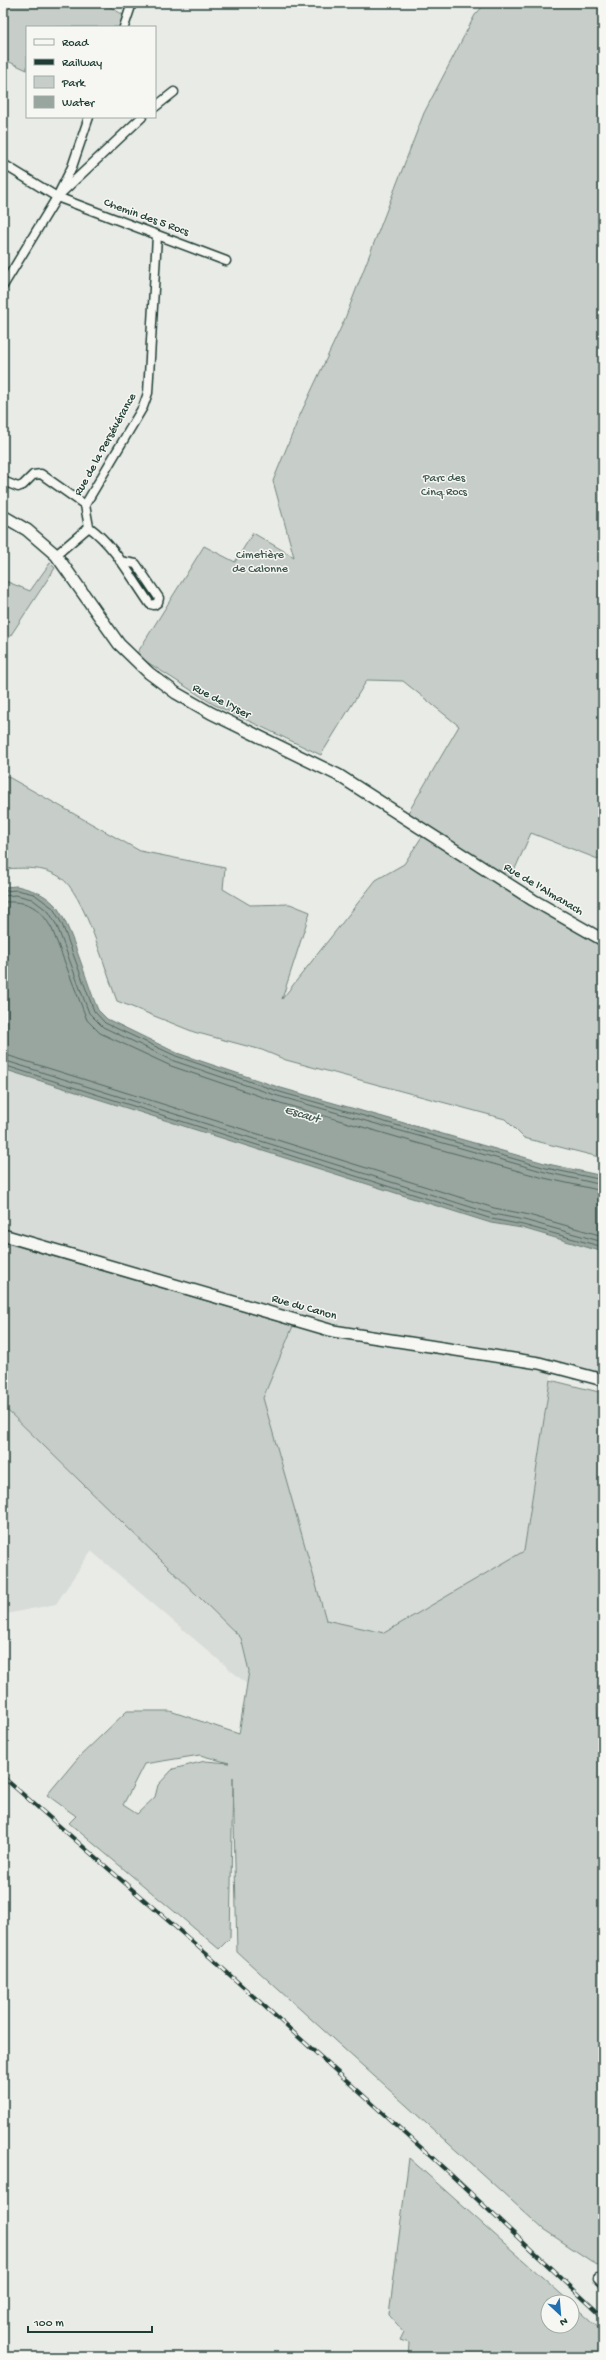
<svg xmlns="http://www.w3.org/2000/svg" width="606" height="2360" font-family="'Gochi Hand',sans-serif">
<rect width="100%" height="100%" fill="#e9ebe7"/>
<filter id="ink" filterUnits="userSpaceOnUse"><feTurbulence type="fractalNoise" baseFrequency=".025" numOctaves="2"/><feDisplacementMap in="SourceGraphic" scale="8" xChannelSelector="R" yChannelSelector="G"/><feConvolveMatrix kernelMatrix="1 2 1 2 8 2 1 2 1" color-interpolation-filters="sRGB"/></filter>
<g filter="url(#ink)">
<!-- built -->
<g fill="#d8dcd8">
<polygon points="3,1069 491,1223 522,1228 589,1248 603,1255 603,1373 556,1361 550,1380 524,1551 384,1633 325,1620 263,1398 293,1326 3,1242"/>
<polygon points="3,1406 241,1638 249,1671 248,1685 91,1551 56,1604 6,1614 3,1621"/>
</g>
<!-- green -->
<g fill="#c7cec9" stroke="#73867e" fill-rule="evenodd">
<polygon points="3,3 104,3 128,18 124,27 27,27 27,70 3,59"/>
<polygon points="486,3 603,3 603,861 531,833 510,880 405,818 459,726 403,681 367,680 321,755 213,704 136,655 204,546 235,562 253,533 294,557 273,481 300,415 344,321 424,113 475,15"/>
<polygon points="50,563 55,568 3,647 3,580 30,591"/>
<path d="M3,774L140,851L225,868L223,889L250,905L290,904L310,912L282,999L376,880L404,864L423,835L603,939V1158L524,1138L505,1119L286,1060L262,1050L194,1032L117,1001C106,972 84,892 60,877C43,866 22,868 3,869Z"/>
<path d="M3,1242L293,1326L263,1398L326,1620L384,1633L524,1551L550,1380L603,1393V1695L597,1706L601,1779L603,1780V2269L543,2229L237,1952L233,1777L230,1938L219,1949L69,1823L76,1816L47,1795L77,1759L127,1711H170L239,1734L249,1671L241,1638L3,1406ZM200,1755L229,1763L205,1761L173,1769L158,1785L155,1797L137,1814L123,1805L144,1764Z"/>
<polygon points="409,2158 570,2302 548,2302 548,2326 572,2326 572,2304 603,2332 603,2357 408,2357 409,2343 400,2340 404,2332 389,2315"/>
</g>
<!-- water -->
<path fill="#99a6a0" stroke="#687c75" d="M17,886C32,890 44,893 55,905C69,919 88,987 98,1010L107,1019L177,1053L281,1088L548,1164L603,1176V1252L522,1228L491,1223L3,1069V887Z"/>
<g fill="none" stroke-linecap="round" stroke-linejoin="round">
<!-- shore -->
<g stroke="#50675f" stroke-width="1">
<polyline points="3,891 17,890 34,894 53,908 62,924 94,1011 105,1023 176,1056 280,1092 546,1168 603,1180"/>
<polyline points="3,896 16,895 32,899 49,912 57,926 89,1013 103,1027 174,1061 278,1096 545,1172 603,1185"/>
<path d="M3,902C29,901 39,906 52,929L87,1020L100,1033L171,1066L277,1102L417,1143L544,1178L603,1191"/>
<polyline points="3,1054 494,1208 525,1214 603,1236"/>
<polyline points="3,1060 493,1214 524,1220 603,1242"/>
<polyline points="3,1065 492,1219 523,1225 603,1247"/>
</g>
<!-- street casing -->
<g stroke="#1f3d34" stroke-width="11">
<g id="street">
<polyline points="124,27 132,3"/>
<polyline points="155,107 174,92"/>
<polyline points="3,164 57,197 226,261"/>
<polyline points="59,193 72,167 89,117"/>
<polyline points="3,286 57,197 142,117"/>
<polyline points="3,481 18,487 23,485 33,475 41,474 85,505"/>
<path d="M89,527C115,546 131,577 150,604L154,605L158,602L159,598L136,564L120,561"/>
<polyline points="56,555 89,527 85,505 143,407 148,393 157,236"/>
<polyline points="598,2278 603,2283"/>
</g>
</g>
<!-- secondary casing -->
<g stroke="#1f3d34" stroke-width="14">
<g id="secondary">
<polyline points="3,516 27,530 56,555 119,644 149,673 176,693 211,713 338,775 533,900 603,940"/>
<polyline points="3,1235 333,1331 539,1363 603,1380"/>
</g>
</g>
<!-- street -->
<use href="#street" stroke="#f6f6f2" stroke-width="8"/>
<!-- secondary -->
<use href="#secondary" stroke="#f6f6f2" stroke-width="11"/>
<!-- rail casing -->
<g stroke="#1f3d34" stroke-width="4">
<polyline id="rail" points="3,1777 211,1958 448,2172 603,2317"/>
</g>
<!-- rail -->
<use href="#rail" stroke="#f6f6f2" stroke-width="2.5" stroke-dasharray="8" stroke-linecap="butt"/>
</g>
</g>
<g text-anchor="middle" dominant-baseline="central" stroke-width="3" stroke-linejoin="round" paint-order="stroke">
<!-- street labels -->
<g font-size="12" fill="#1f3d34" stroke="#f6f6f2">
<text transform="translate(146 218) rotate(20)">Chemin des 5 Rocs</text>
<text transform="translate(106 445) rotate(-61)">Rue de la Persévérance</text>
<text transform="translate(221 702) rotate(27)">Rue de l'Yser</text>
<text transform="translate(543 890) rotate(31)">Rue de l'Almanach</text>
<text transform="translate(304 1308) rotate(16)">Rue du Canon</text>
</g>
<!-- park labels -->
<g font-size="12" fill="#415a52" stroke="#f6f6f2">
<text x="444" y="479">Parc des<tspan x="444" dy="14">Cinq Rocs</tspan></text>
<text x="260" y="556">Cimetière<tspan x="260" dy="14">de Calonne</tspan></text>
</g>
<!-- water labels -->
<g font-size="13" font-style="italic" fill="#445c54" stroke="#f6f6f2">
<text transform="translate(302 1115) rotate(17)">Escaut</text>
</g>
</g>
<!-- margin -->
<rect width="606" height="2360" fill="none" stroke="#f6f6f2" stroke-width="16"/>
<rect x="8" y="8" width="590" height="2344" fill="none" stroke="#1f3d34" stroke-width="1.5" filter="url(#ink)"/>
<!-- legend -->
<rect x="26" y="26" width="130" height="92" fill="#f6f6f2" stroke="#a0aca6"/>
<rect x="34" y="39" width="20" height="6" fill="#f6f6f2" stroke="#a0aca6"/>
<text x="62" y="46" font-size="12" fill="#1f3d34">Road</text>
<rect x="34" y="59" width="20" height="6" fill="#1f3d34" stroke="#a0aca6"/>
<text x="62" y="66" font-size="12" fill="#1f3d34">Railway</text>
<rect x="34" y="76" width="20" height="12" fill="#c7cec9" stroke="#a0aca6"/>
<text x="62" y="86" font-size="12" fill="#1f3d34">Park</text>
<rect x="34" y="96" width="20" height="12" fill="#99a6a0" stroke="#a0aca6"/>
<text x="62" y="106" font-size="12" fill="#1f3d34">Water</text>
<!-- north arrow -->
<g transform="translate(560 2314) rotate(154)"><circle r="19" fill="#f6f6f2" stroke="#a0aca6"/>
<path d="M0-3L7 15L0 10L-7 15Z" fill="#1f6fb2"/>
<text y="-6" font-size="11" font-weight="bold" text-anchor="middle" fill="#1f3d34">N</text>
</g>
<!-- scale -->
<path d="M28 2326v6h124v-6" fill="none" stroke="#1f3d34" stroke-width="2"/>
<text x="34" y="2326" font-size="12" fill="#1f3d34" stroke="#f6f6f2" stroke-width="3" paint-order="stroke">100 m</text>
</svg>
